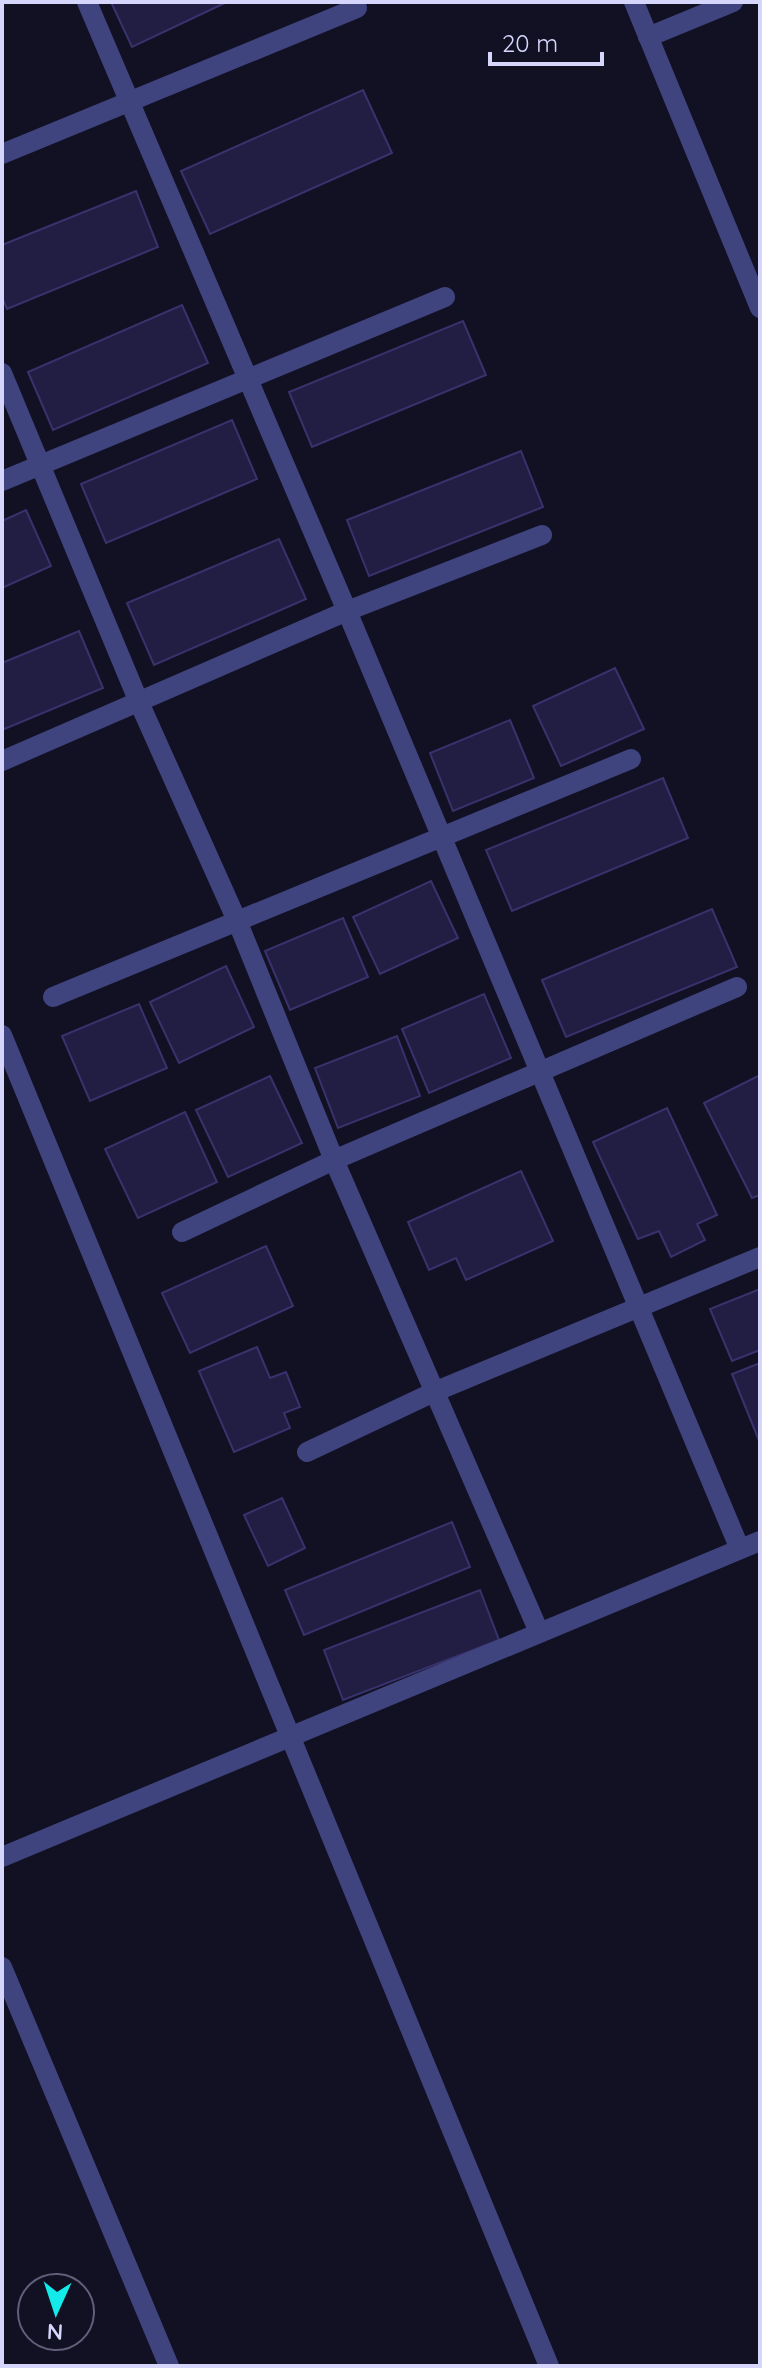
<svg xmlns="http://www.w3.org/2000/svg" width="762" height="2368" font-family="Quicksand,sans-serif">
<rect width="100%" height="100%" fill="#121023"/>
<!-- building -->
<g fill="#221e43" stroke="#38326d" stroke-width="2">
<polygon points="111,2 227,2 132,47"/>
<polygon points="363,90 392,153 210,234 181,171"/>
<polygon points="136,191 158,247 7,309 2,297 2,245"/>
<polygon points="182,305 208,363 53,430 28,372"/>
<polygon points="463,321 486,375 312,447 289,392"/>
<polygon points="232,420 257,479 106,543 81,484"/>
<polygon points="521,451 543,507 369,576 347,520"/>
<polygon points="26,510 51,566 2,588 2,521"/>
<polygon points="279,539 306,599 154,665 127,603"/>
<polygon points="79,631 103,688 2,730 2,663"/>
<polygon points="615,668 644,729 561,766 533,706"/>
<polygon points="510,720 534,778 453,811 430,753"/>
<polygon points="663,778 688,838 512,911 486,850"/>
<polygon points="431,881 458,938 380,974 353,917"/>
<polygon points="712,909 737,967 566,1037 542,980"/>
<polygon points="343,918 368,977 290,1010 265,951"/>
<polygon points="226,966 254,1027 179,1063 150,1002"/>
<polygon points="484,994 511,1058 429,1093 402,1029"/>
<polygon points="139,1004 167,1068 90,1101 62,1036"/>
<polygon points="397,1036 420,1096 338,1128 315,1068"/>
<polygon points="760,1075 760,1195 752,1198 704,1103"/>
<polygon points="270,1076 302,1143 228,1177 196,1110"/>
<polygon points="667,1108 717,1215 697,1224 705,1240 671,1257 659,1231 638,1239 593,1142"/>
<polygon points="185,1112 217,1182 138,1218 105,1149"/>
<polygon points="521,1171 553,1241 466,1280 456,1258 429,1270 408,1222"/>
<polygon points="266,1246 293,1306 190,1353 162,1293"/>
<polygon points="760,1289 760,1350 732,1361 710,1309"/>
<polygon points="257,1347 270,1378 286,1372 300,1407 284,1413 290,1428 234,1452 199,1371"/>
<polygon points="760,1363 760,1443 732,1374"/>
<polygon points="282,1498 305,1548 268,1566 244,1515"/>
<polygon points="452,1522 470,1567 304,1635 285,1590"/>
<polygon points="480,1590 499,1640 343,1700 324,1650"/>
</g>
<g fill="none" stroke-linecap="round" stroke-linejoin="round">
<!-- minor -->
<g stroke="#3f437e" stroke-width="20">
<polyline points="87,2 347,611 739,1547"/>
<polyline points="634,2 760,308"/>
<polyline points="648,37 733,2"/>
<polyline points="2,154 357,8"/>
<polyline points="2,373 138,700 238,923 334,1160 539,1632"/>
<polyline points="2,481 445,297"/>
<polyline points="2,761 347,611 542,535"/>
<polyline points="53,997 631,759"/>
<polyline points="2,1035 549,2366"/>
<polyline points="182,1232 334,1160 737,987"/>
<polyline points="307,1452 434,1392 760,1257"/>
<polyline points="2,1857 760,1541"/>
<polyline points="2,1967 169,2366"/>
</g>
</g>
<!-- border -->
<rect width="762" height="2368" fill="none" stroke="#d6d6fc" stroke-width="8"/>
<!-- north arrow -->
<g transform="translate(56 2312) rotate(183)"><circle r="38" fill="#121023" stroke="#605f7a" stroke-width="2"/>
<path d="M0-6L14 30L0 20L-14 30Z" fill="#13eaea"/>
<text y="-12" font-size="22" font-weight="bold" text-anchor="middle" fill="#d6d6fc">N</text>
</g>
<!-- scale -->
<path d="M490 52v12h112v-12" fill="none" stroke="#d6d6fc" stroke-width="4"/>
<text x="502" y="52" font-size="24" fill="#d6d6fc" stroke="#121023" stroke-width="6" paint-order="stroke">20 m</text>
</svg>
